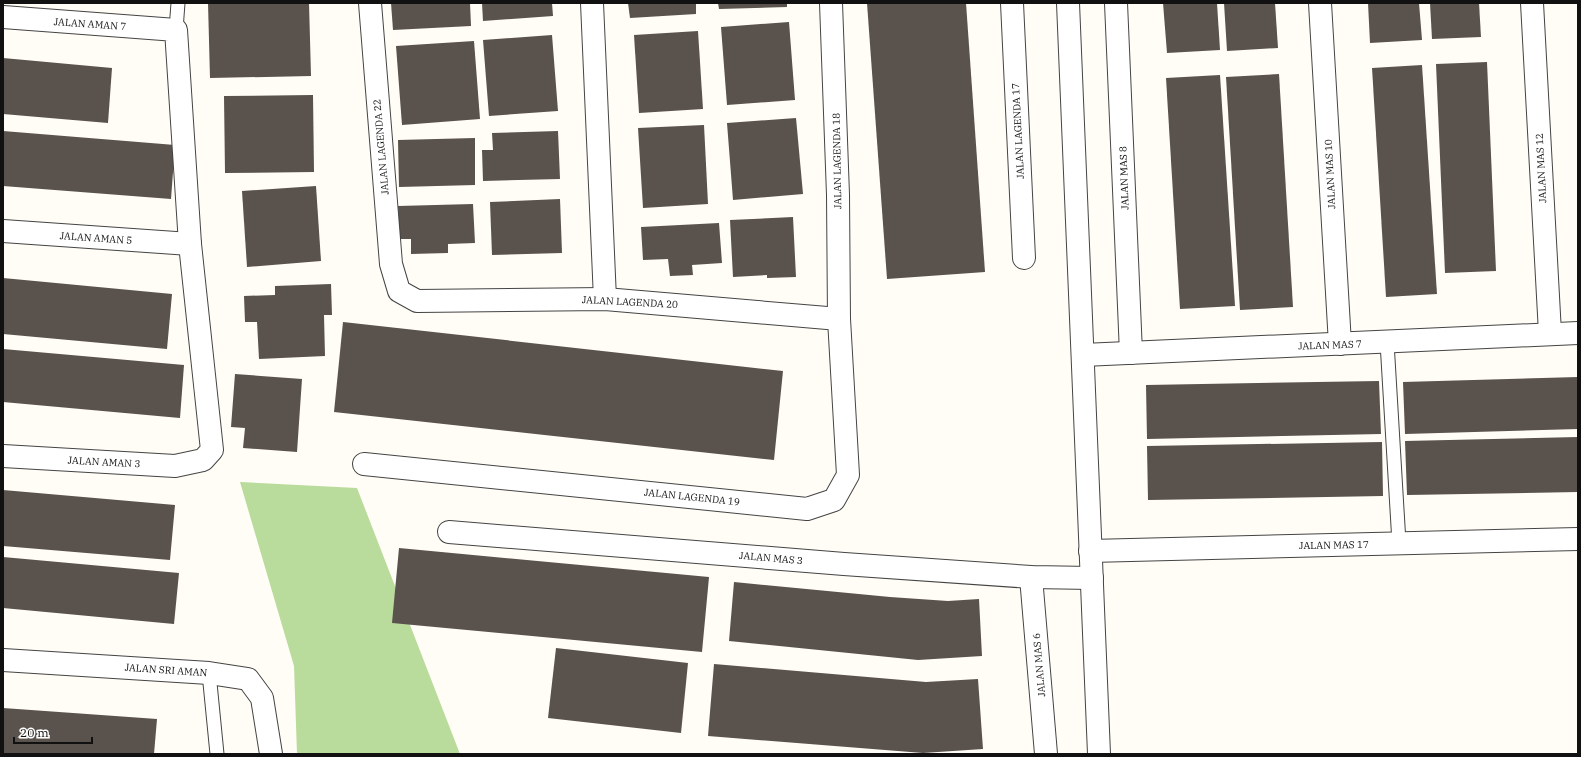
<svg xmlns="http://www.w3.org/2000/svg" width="1581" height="757" font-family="'IBM Plex Serif',serif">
<rect width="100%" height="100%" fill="#fffdf5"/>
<!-- forest -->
<polygon fill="#b9dc9c" points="240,482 357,488 460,754 297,754 294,666"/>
<!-- building -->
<g fill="#5a524d">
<polygon points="208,3 309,3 311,76 210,78"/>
<polygon points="391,3 470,3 471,26 393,30"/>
<polygon points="482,3 552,3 553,16 483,21"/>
<polygon points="628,3 696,3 696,14 630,18"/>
<polygon points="718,3 787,3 787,7 719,9"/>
<polygon points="867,3 966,3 985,272 887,279"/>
<polygon points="1163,3 1217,3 1220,50 1167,53"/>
<polygon points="1224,3 1275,3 1278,48 1227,51"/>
<polygon points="1368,3 1419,3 1422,40 1370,43"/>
<polygon points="1430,3 1479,3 1481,37 1432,39"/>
<polygon points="789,22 795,100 727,105 721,27"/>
<polygon points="698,31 703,109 639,113 634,35"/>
<polygon points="552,35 558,111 489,116 483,40"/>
<polygon points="474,41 480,119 402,125 396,46"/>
<polygon points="3,58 112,68 108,123 3,114"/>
<polygon points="1487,62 1496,271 1445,273 1436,64"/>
<polygon points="1422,65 1437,294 1386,297 1372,68"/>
<polygon points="1279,74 1293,307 1240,310 1226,77"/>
<polygon points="1220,75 1235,306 1180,309 1166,78"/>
<polygon points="313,95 314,172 225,173 224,96"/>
<polygon points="796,118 803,194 733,200 727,123"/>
<polygon points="704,125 708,204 643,208 638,128"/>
<polygon points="3,131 175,145 171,199 3,186"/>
<polygon points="558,131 560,179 483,181 482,150 493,150 492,133"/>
<polygon points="475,138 475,185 399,187 398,140"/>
<polygon points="316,186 321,261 247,267 242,191"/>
<polygon points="560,199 562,253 492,255 490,202"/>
<polygon points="473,204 475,243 448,244 448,253 411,254 411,239 400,239 398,206"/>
<polygon points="793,217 796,277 767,278 767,275 733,277 730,220"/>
<polygon points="719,223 722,263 692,265 693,275 670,276 668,259 643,260 641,227"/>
<polygon points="3,278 172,294 167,349 3,334"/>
<polygon points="331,284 332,315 324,315 325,356 259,359 257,322 245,322 244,296 275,295 275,286"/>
<polygon points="343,322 783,371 774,460 334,412"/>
<polygon points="3,349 184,365 180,418 3,402"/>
<polygon points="235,374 302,379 297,452 243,448 245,428 231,427"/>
<polygon points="1578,377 1578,429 1405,434 1403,382"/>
<polygon points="1379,381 1381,434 1147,439 1146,385"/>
<polygon points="1578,437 1578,492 1407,495 1405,441"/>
<polygon points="1382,442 1383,496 1148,500 1147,446"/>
<polygon points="3,490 175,505 170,560 3,546"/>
<polygon points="399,548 709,577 702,652 392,623"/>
<polygon points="3,557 179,573 174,624 3,608"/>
<polygon points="734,582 890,597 948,601 979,599 982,656 918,660 729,641"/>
<polygon points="556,648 688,663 681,733 548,718"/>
<polygon points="714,664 926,682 978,679 983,749 923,753 708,736"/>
<polygon points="3,708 157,719 154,754 3,754"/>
</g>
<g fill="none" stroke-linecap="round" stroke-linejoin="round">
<!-- service casing -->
<g stroke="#444" stroke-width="15">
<g id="service">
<polyline points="176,30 178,3"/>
<polyline points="1387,342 1399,543"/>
<polyline points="209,673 217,754"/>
</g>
</g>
<!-- minor casing -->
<g stroke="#444" stroke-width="24">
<g id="minor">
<polyline points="370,3 391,264 399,291 417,301 605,299 839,319"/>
<polyline points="592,3 605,299"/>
<polyline points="1012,3 1024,258"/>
<polyline points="1116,3 1131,353"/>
<polyline points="1320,3 1340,344"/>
<polyline points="1532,3 1550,333"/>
<polyline points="3,17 176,30 190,244 212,450 203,460 175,466 3,456"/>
<polyline points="3,231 190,244"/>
<polyline points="1083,355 1578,333"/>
<polyline points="364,464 807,509 834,500 848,475 839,319 838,195 831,3"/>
<polyline points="449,532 844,564 1031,577 1092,578"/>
<polyline points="1090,551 1578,539"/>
<polyline points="1031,577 1046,754"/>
<polyline points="3,660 209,673 248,679 262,698 271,754"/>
</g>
</g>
<!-- tertiary casing -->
<g stroke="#444" stroke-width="24">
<polyline id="tertiary" points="1068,3 1099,754"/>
</g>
<!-- service -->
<use href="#service" stroke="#fff" stroke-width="13"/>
<!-- minor -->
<use href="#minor" stroke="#fff" stroke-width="22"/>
<!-- tertiary -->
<use href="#tertiary" stroke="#fff" stroke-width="22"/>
</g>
<g text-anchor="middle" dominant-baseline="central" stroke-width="4" stroke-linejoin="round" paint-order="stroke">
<!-- street labels -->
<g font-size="10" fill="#111" stroke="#fff">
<text transform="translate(90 24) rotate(4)">JALAN AMAN 7</text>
<text transform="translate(1018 131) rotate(-93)">JALAN LAGENDA 17</text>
<text transform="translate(381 147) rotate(-95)">JALAN LAGENDA 22</text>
<text transform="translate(837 161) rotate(-91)">JALAN LAGENDA 18</text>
<text transform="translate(1541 168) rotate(-93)">JALAN MAS 12</text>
<text transform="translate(1330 174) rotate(-93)">JALAN MAS 10</text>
<text transform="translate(1124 178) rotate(-92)">JALAN MAS 8</text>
<text transform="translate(96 238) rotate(4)">JALAN AMAN 5</text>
<text transform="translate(630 302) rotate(3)">JALAN LAGENDA 20</text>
<text transform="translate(1330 345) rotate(-2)">JALAN MAS 7</text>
<text transform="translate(104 462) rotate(3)">JALAN AMAN 3</text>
<text transform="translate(692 497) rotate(6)">JALAN LAGENDA 19</text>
<text transform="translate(1334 545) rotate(-1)">JALAN MAS 17</text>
<text transform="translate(771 558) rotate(5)">JALAN MAS 3</text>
<text transform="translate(1039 665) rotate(-95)">JALAN MAS 6</text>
<text transform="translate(166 670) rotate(4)">JALAN SRI AMAN</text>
</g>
</g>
<!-- border -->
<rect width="1581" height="757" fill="none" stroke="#111111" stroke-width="8"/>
<!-- scale -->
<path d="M14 737v6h78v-6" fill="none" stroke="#111111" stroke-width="2"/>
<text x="20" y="737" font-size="12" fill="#111111" stroke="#ffffff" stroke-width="3" paint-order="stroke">20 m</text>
</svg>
